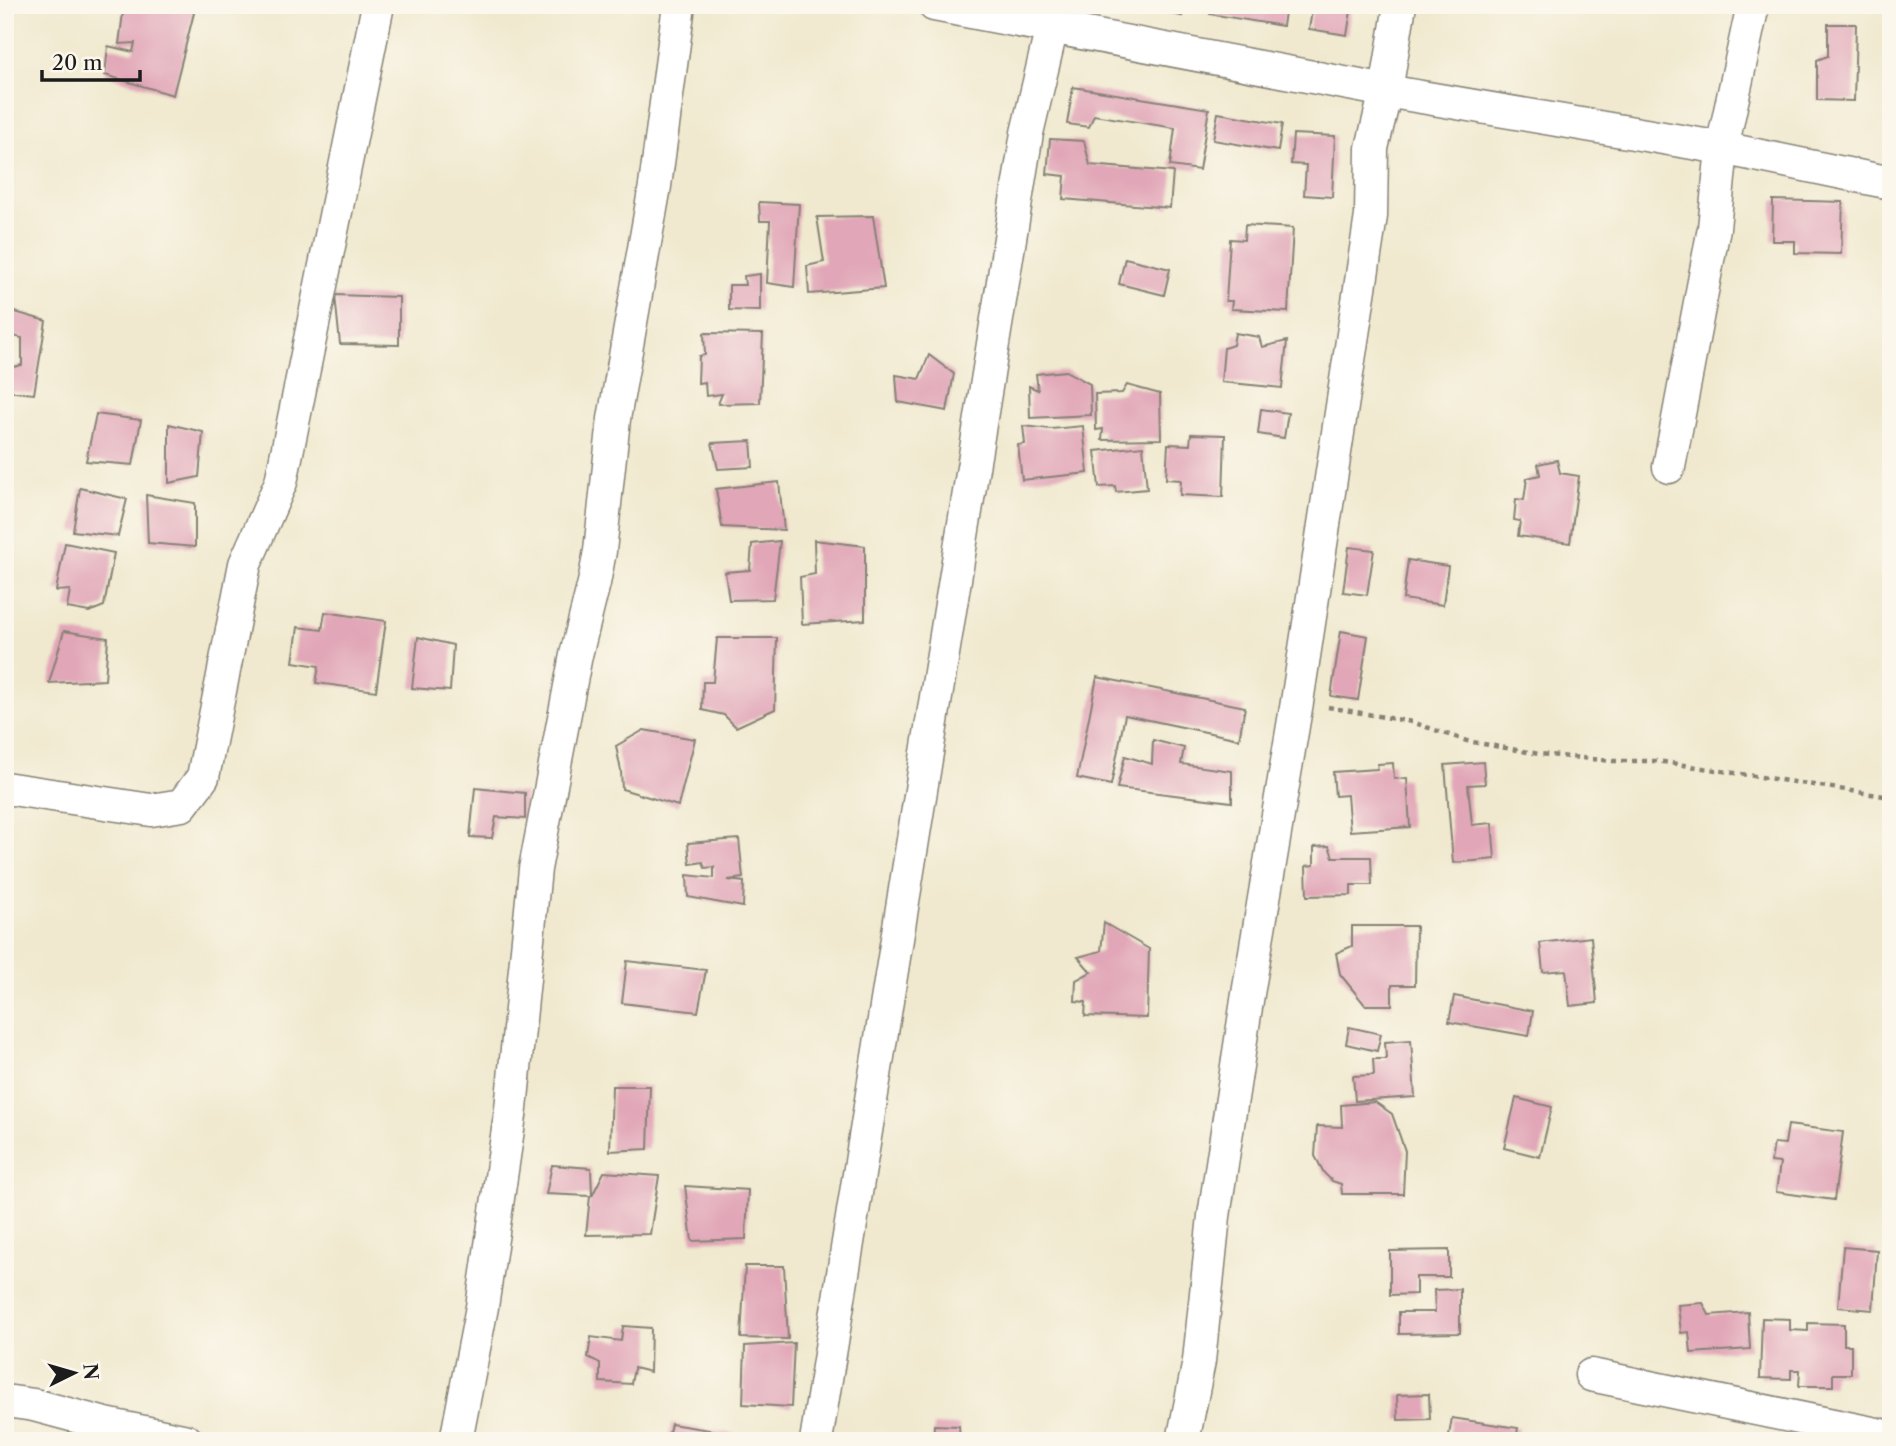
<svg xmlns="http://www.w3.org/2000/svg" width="1896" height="1446" font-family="'Libre Caslon Text',serif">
<rect width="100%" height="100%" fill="#fbf7ec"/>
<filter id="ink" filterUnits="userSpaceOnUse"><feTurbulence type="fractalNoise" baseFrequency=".0143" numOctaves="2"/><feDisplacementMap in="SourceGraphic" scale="14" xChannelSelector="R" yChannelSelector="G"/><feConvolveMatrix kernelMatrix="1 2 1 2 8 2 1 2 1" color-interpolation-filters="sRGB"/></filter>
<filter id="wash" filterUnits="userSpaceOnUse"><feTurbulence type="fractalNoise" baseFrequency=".00686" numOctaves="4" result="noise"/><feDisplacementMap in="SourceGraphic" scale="28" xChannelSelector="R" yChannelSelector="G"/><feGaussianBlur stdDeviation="1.57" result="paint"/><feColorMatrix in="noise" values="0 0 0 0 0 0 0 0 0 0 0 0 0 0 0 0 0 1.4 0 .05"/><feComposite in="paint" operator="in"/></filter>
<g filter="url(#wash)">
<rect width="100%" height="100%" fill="#f0e9cf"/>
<g id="blocks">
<!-- building -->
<g fill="#e1a6b7">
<polygon points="124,5 128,5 137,10 137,5 196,5 173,95 105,75 108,46 133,52 135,43 119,44"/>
<polygon points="1134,5 1184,5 1182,16"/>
<polygon points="1211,5 1286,5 1283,26 1210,14"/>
<polygon points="1313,5 1352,5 1347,35 1309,29"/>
<polygon points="1828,24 1856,24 1854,101 1817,100 1817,60 1828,56"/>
<polygon points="1073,87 1209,109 1199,170 1170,166 1175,128 1094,115 1089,127 1067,124"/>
<polygon points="1218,113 1282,124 1278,151 1213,140"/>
<polygon points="1293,134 1335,136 1332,197 1304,195 1306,165 1291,164"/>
<polygon points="1050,139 1084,141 1090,165 1173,172 1170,208 1063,199 1065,176 1047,174"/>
<polygon points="1773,200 1843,202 1841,254 1795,253 1795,241 1772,241"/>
<polygon points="759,202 799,204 794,287 767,283 770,221 760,221"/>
<polygon points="873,216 884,288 809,294 807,266 824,262 817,217"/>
<polygon points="1245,225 1293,228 1288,312 1231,309 1232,301 1226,301 1230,239 1244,240"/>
<polygon points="1125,258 1170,269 1164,295 1119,284"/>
<polygon points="760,274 760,311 729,310 729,285 745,285 744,276"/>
<polygon points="335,295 399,297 399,345 340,344"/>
<polygon points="5,309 46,321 34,394 5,391 5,369 22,365 22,338 5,334"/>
<polygon points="704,333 763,334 760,403 718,404 722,394 706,396 705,382 698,383 699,356 705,355"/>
<polygon points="1235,333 1259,337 1262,347 1287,341 1282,388 1221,382 1224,348 1233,345"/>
<polygon points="929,355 954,374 947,411 898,402 896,375 919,379"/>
<polygon points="1066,371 1090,384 1091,415 1030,418 1029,386 1038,390 1036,374"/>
<polygon points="1127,385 1160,394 1161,439 1102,440 1103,429 1096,430 1095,394 1122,393"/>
<polygon points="1261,409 1288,413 1284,438 1258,434"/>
<polygon points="96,414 141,420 133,465 86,461"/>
<polygon points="169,424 203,432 199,477 169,483"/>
<polygon points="1023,426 1051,429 1083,426 1088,473 1022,480 1018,445 1025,444"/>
<polygon points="1191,434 1225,435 1223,497 1180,495 1181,480 1166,479 1168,444 1190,445"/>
<polygon points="751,441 753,467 718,469 712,443"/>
<polygon points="1143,446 1147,489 1116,492 1115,486 1099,487 1095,451"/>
<polygon points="1557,460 1560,473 1579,476 1570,543 1518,536 1520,521 1514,520 1516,499 1524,500 1527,478 1540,475 1538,464"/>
<polygon points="779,482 784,530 722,527 716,489"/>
<polygon points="80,488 127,499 118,536 73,531"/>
<polygon points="146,495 195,503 195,547 148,543"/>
<polygon points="814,540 865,546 865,620 802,624 800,577 815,574"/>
<polygon points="780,541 773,599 729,600 725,572 750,570 752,544"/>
<polygon points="65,543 114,553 104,606 89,612 67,608 70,590 56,591"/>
<polygon points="1349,547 1374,550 1367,595 1343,592"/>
<polygon points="1408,560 1448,566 1443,605 1403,599"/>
<polygon points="325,612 386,621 376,691 316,683 319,666 293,662 298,627 322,630"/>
<polygon points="64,631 108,638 105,680 49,683"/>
<polygon points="1341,631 1368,636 1358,700 1331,696"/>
<polygon points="418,637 453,645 450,691 412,688"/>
<polygon points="717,638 777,638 775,709 736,727 724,715 702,710 703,682 713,682"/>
<polygon points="1097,677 1245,707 1239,739 1125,715 1111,785 1077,778"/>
<polygon points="644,730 695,739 678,806 622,789 621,771 616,746"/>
<polygon points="1153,740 1184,748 1181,764 1232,771 1232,802 1117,788 1125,756 1152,764"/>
<polygon points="1483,762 1485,784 1468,785 1472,825 1492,823 1495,859 1453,863 1445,765"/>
<polygon points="1393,763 1394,779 1407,778 1410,827 1350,831 1347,795 1335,796 1333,772 1377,769 1378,764"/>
<polygon points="475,788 525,793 525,819 496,817 492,838 470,837"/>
<polygon points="739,839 743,878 728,880 744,882 743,907 688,897 687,875 714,878 714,867 705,868 703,862 690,864 688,843"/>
<polygon points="1329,846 1333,857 1371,857 1372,885 1351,885 1351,895 1307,896 1306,866 1314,865 1314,847"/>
<polygon points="1104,923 1149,949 1147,1018 1085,1016 1086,1002 1075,1001 1076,980 1091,972 1078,957 1101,951"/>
<polygon points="1352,926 1416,926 1415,985 1392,985 1392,1005 1365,1005 1340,974 1336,953 1352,946"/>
<polygon points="1591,937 1597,1003 1570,1006 1566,970 1543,972 1540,943"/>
<polygon points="627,961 706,970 698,1012 622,1003"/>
<polygon points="1454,996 1533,1011 1529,1036 1449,1022"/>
<polygon points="1349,1027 1381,1034 1377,1051 1346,1044"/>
<polygon points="1411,1040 1415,1097 1355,1101 1353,1076 1374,1075 1373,1059 1386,1059 1385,1042"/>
<polygon points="612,1086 650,1086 648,1149 610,1151"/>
<polygon points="1516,1098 1552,1107 1540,1157 1504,1148"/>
<polygon points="1375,1102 1392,1114 1405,1151 1403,1194 1342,1194 1341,1184 1332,1181 1324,1173 1315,1156 1317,1126 1342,1127 1341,1105"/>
<polygon points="1788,1125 1843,1132 1834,1200 1776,1192 1780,1163 1771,1162 1774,1143 1785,1144"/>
<polygon points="552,1165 591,1168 592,1196 604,1172 659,1176 650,1234 586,1235 590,1196 546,1194"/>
<polygon points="685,1186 748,1190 746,1239 692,1241"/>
<polygon points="1843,1247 1877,1250 1873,1310 1838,1307"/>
<polygon points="1449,1250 1449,1277 1416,1277 1416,1294 1390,1295 1390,1251"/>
<polygon points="745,1266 784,1266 788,1339 741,1338"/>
<polygon points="1460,1289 1460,1333 1399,1334 1399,1312 1435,1312 1434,1290"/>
<polygon points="1703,1303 1709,1315 1748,1312 1750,1349 1691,1353 1689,1332 1681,1333 1678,1305"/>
<polygon points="1762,1318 1790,1319 1790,1330 1808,1331 1808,1323 1844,1324 1844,1345 1851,1345 1851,1374 1833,1374 1833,1386 1799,1386 1800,1370 1791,1370 1791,1379 1760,1378"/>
<polygon points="623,1326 651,1328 650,1372 634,1368 631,1384 600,1382 600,1363 588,1357 591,1337 621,1341"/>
<polygon points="794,1343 791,1407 743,1404 745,1346"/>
<polygon points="1429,1394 1430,1419 1398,1420 1397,1395"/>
<polygon points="1452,1418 1518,1428 1516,1441 1448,1441"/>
<polygon points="671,1424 735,1434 734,1441 667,1441"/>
<polygon points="934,1425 959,1426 960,1441 933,1441"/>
</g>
</g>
</g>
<g filter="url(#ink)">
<use href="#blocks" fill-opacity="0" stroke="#868276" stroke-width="2"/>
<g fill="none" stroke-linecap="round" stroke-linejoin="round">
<!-- street casing -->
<g stroke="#868276" stroke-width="35">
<g id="street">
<polyline points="934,5 1386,91 1722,148 1891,183"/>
<polyline points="1669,467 1714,228 1722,148 1753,5"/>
<polyline points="5,788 151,810 182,805 203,777 245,564 281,482 378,5"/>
<polyline points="1591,1375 1891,1437"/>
<polyline points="5,1401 34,1405 105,1424 187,1441"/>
<polyline points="456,1441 482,1307 511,1109 535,869 576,655 594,583 600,551 614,419 655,186 679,5"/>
<polyline points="816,1441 1027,133 1052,27"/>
<polyline points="1183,1441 1199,1361 1214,1216 1248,994 1297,702 1371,216 1372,148 1386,91 1400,5"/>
</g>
</g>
<!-- path -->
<polyline stroke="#868276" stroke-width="4.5" stroke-dasharray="5 5" stroke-linecap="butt" points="1328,707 1412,722 1467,741 1539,754 1613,761 1657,761 1891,797"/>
<!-- street -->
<use href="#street" stroke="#fff" stroke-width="32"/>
</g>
</g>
<!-- margin -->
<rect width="1896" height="1446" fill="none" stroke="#fbf7ec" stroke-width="28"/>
<!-- north arrow -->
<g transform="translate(74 1373) rotate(85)" stroke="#fbf7ec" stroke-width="5" paint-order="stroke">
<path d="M0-5L12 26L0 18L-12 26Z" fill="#1c1c1c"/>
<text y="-10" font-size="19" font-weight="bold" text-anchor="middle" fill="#1c1c1c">N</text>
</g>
<!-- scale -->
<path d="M42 70v10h98v-10" fill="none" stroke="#1c1c1c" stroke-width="3.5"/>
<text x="52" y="70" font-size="21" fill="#1c1c1c" stroke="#fbf7ec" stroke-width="5" paint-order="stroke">20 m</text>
</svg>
